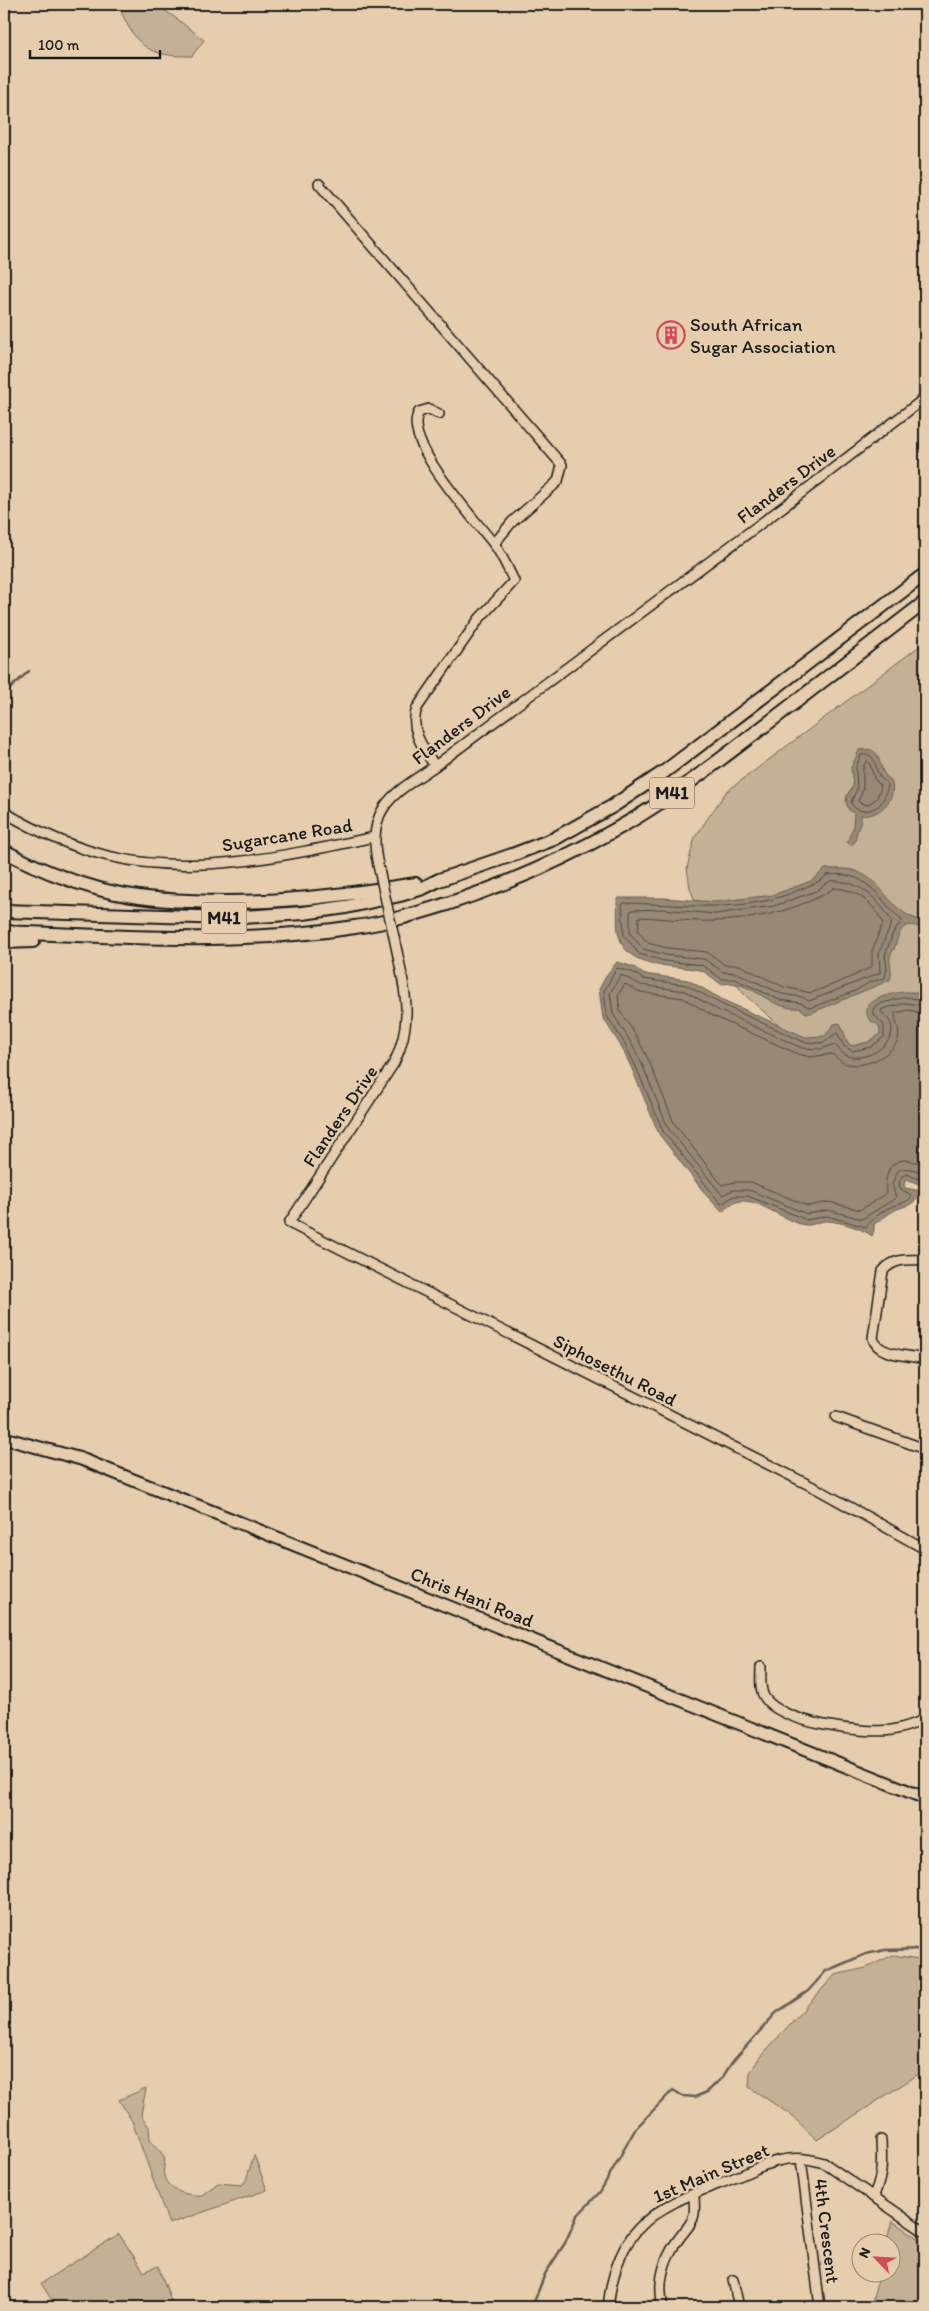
<svg xmlns="http://www.w3.org/2000/svg" width="929" height="2311" font-family="Itim,sans-serif">
<rect width="100%" height="100%" fill="#e5cdad"/>
<filter id="ink" filterUnits="userSpaceOnUse"><feTurbulence type="fractalNoise" baseFrequency=".02" numOctaves="2"/><feDisplacementMap in="SourceGraphic" scale="10" xChannelSelector="R" yChannelSelector="G"/><feConvolveMatrix kernelMatrix="1 2 1 2 8 2 1 2 1" color-interpolation-filters="sRGB"/></filter>
<g filter="url(#ink)">
<!-- green -->
<g fill="#c4b195" stroke="#706658">
<path d="M118,4H155L173,16L204,40L192,56C146,57 135,45 118,4Z"/>
<polygon points="925,642 925,1089 814,1056 745,995 728,975 707,934 690,888 687,868 695,837 726,792"/>
<polygon points="893,1955 925,1960 925,2070 817,2140 791,2115 749,2087 750,2073 759,2058 835,1975 866,1968"/>
<path d="M146,2088L141,2115L149,2127L150,2140L164,2156C166,2163 162,2169 164,2176C168,2192 189,2196 202,2195L218,2183L242,2185L246,2180L254,2155L267,2190L169,2224L132,2121L119,2100Z"/>
<polygon points="892,2221 925,2243 925,2307 884,2307 872,2302 879,2274 892,2274 892,2244 886,2243"/>
<polygon points="119,2234 144,2272 158,2266 172,2303 159,2307 56,2307 41,2283"/>
</g>
<!-- water -->
<g fill="#988976" stroke="#665d52">
<path d="M859,750C881,746 877,760 884,773C886,778 891,777 892,784C896,801 877,818 861,815C862,824 856,830 855,842L851,845L847,842L853,828L854,813L849,810L846,802L847,795L853,786L851,768Z"/>
<path d="M825,869C834,869 847,868 856,871C887,883 889,915 925,921V939L919,927C900,920 899,936 894,949C893,951 890,955 890,957C889,965 893,969 890,980L811,1013H806L800,1008C775,1011 757,987 733,983C729,983 725,984 721,984C714,980 706,971 699,970C672,964 628,970 619,936C616,926 618,912 617,901L619,898H664L715,902L773,895L811,881Z"/>
<path d="M617,962L634,967L643,974L688,980L723,1000L805,1037L825,1036L834,1024L840,1023L848,1043L852,1046L868,1042L879,1035C882,1027 878,1024 871,1021C853,1001 895,991 909,992C915,992 920,994 925,995V1181L919,1184L906,1179L904,1185L905,1188L921,1191C913,1207 909,1204 895,1210C888,1214 881,1220 874,1224V1230L872,1236C862,1228 841,1222 828,1221C821,1220 813,1226 805,1225C786,1222 763,1202 745,1201C735,1200 729,1206 722,1212L706,1195L659,1134L632,1069L621,1046L603,1018L599,989L608,973Z"/>
</g>
<g fill="none" stroke-linecap="round" stroke-linejoin="round">
<!-- shore -->
<g stroke="#4e4840" stroke-width="1">
<path d="M861,755C878,752 873,767 880,777C883,781 886,781 888,786C886,791 885,798 882,802C875,812 855,815 851,802L857,789L856,768Z"/>
<path d="M867,761L870,764L874,778L881,787L877,798L868,805L860,803L858,801C869,784 857,769 867,761Z"/>
<path d="M827,875C859,871 873,887 891,910C895,914 900,917 902,921L893,933L885,955L887,968L885,978L870,982L855,991L810,1008L801,1003L780,1000L735,979H722L702,965L665,961L639,954L624,935L622,905L624,903C683,904 745,915 801,889C811,885 819,883 827,875Z"/>
<path d="M830,881C858,879 879,899 892,922L879,953L880,973L809,1001L802,997L782,994L737,973L723,972L704,959L666,955L643,949L630,933V912L632,910L663,909L715,914L774,906L816,891Z"/>
<path d="M834,888C856,889 873,902 883,923L872,951V967L849,978L811,993L784,987L739,965H725L707,952L667,948L648,943L638,931L639,917C665,918 691,922 717,921C758,919 800,910 834,888Z"/>
<path d="M925,1000L905,997L876,1005L872,1012L884,1025V1037L871,1047L852,1051L844,1046L837,1033L822,1043L804,1042L721,1004L686,985L643,979L632,972L617,968L604,991L607,1016L625,1044L636,1067L663,1131L721,1204L734,1196H748L807,1220L827,1216L866,1227C872,1219 885,1208 896,1205C903,1202 905,1203 911,1198L910,1194L900,1189L899,1183L902,1176L907,1174L918,1179L925,1177"/>
<path d="M925,1006L906,1003L882,1009L881,1012C913,1035 866,1066 846,1055C841,1053 838,1048 835,1044L821,1049L802,1048L718,1010L685,991L641,985L621,975L610,993L613,1014L630,1041L642,1064L668,1128L722,1195L733,1190H749L807,1214L828,1210L862,1219L896,1198L892,1184L898,1171C907,1165 915,1172 925,1171"/>
<path d="M925,1014L909,1010L895,1013C894,1021 901,1029 898,1039C892,1056 865,1068 848,1064C841,1063 837,1058 832,1054L810,1057L798,1054L715,1017L683,998L640,992L625,984L618,995L620,1011L637,1037L649,1061L674,1123L722,1185L735,1182H751L808,1206L829,1202L860,1210L886,1194C885,1180 886,1161 905,1160C912,1160 918,1164 925,1163"/>
</g>
<!-- stream -->
<g stroke="#665d52" stroke-width="2.5">
<polyline points="4,694 29,671"/>
<polyline points="532,2307 545,2274 565,2243 577,2216 600,2192 636,2128 673,2090 683,2096 695,2097 707,2092 722,2078 733,2061 776,2013 808,1991 826,1971 866,1954 885,1950 925,1949"/>
</g>
<!-- minor casing -->
<g stroke="#1c1c1c" stroke-width="12">
<g id="minor">
<polyline points="319,184 562,465 558,481 553,486 512,522 494,544"/>
<path d="M435,766C423,748 409,730 417,708L479,619L514,581C508,569 503,557 496,547C478,522 400,441 419,412L429,409L439,414"/>
<path d="M4,812C36,831 71,847 108,856C194,877 290,855 374,837"/>
<path d="M378,865C365,808 393,794 435,766L787,504L925,398"/>
<path d="M394,937C403,983 416,1018 394,1063L289,1223L819,1490L925,1549"/>
<path d="M925,1260C910,1260 894,1257 883,1271L873,1338C877,1356 910,1355 925,1359"/>
<polyline points="836,1417 925,1449"/>
<path d="M761,1667C761,1677 759,1690 765,1698C781,1723 863,1734 892,1730C903,1728 915,1724 925,1719"/>
<polyline points="801,2159 820,2307"/>
<path d="M873,2197C883,2176 882,2164 881,2140"/>
<polyline points="733,2280 739,2307"/>
<path d="M608,2307C611,2280 619,2250 638,2229C663,2201 705,2190 739,2176C752,2171 767,2162 782,2160C796,2157 811,2159 824,2163L925,2232"/>
<path d="M663,2307C657,2282 664,2258 680,2237C685,2230 693,2223 694,2214C695,2208 694,2201 694,2195"/>
</g>
</g>
<!-- major casing -->
<g stroke="#1c1c1c" stroke-width="15">
<polyline id="major" points="4,1438 81,1459 925,1798"/>
</g>
<!-- highway casing -->
<g stroke="#1c1c1c" stroke-width="16">
<g id="highway">
<path d="M4,851C34,867 66,880 99,889C128,897 159,900 189,901C266,905 340,896 416,884"/>
<polyline points="4,911 228,918 303,913 346,907 400,895 423,888 439,880 512,855 554,839 613,806 664,772 925,574"/>
<path d="M4,932C121,937 239,945 355,927C386,923 415,914 444,905C506,885 565,859 622,826C676,795 726,755 776,717C825,679 876,640 925,602"/>
<polyline points="4,942 33,941"/>
</g>
</g>
<!-- minor -->
<use href="#minor" stroke="#e5cdad" stroke-width="9"/>
<!-- major -->
<use href="#major" stroke="#e5cdad" stroke-width="11"/>
<!-- highway -->
<use href="#highway" stroke="#e5cdad" stroke-width="12"/>
<!-- minor-bridge casing -->
<g stroke="#1c1c1c" stroke-width="12" stroke-linecap="butt">
<polyline id="minor-bridge" points="378,865 394,937"/>
</g>
<!-- minor-bridge -->
<use href="#minor-bridge" stroke="#e5cdad" stroke-width="9"/>
</g>
</g>
<!-- icons -->
<defs>
<g id="building-ring" transform="scale(1.4375)"><circle r="9.5" fill="#e5cdad" stroke="#d1495b" stroke-width="1.5"/><path d="M-4-6H4V6H1V3H-1V6H-4ZM-2.5-4.3h1.7v1.8h-1.7ZM.8-4.3h1.7v1.8H.8ZM-2.5-1h1.7V.8h-1.7ZM.8-1h1.7V.8H.8Z" fill="#d1495b"/></g>
</defs>
<g fill-rule="evenodd">
<use href="#building-ring" x="671" y="335"/>
</g>
<g text-anchor="middle" dominant-baseline="central" stroke-width="5" stroke-linejoin="round" paint-order="stroke">
<!-- shield labels -->
<g fill="#e5cdad" stroke="#585148" stroke-width="1">
<rect x="649.5" y="777.5" width="45" height="31" rx="4"/>
<rect x="201.5" y="902.5" width="45" height="31" rx="4"/>
</g>
<g font-size="18" font-weight="bold" fill="#1c1c1c">
<text x="672" y="793">M41</text>
<text x="224" y="918">M41</text>
</g>
<!-- poi labels -->
<g font-size="19" fill="#1c1c1c" stroke="#e5cdad" text-anchor="start">
<text x="690" y="324">South African<tspan x="690" dy="22">Sugar Association</tspan></text>
</g>
<!-- street labels -->
<g font-size="19" fill="#1c1c1c" stroke="#e5cdad">
<text transform="translate(786 484) rotate(-37)">Flanders Drive</text>
<text transform="translate(461 725) rotate(-37)">Flanders Drive</text>
<text transform="translate(287 835) rotate(-9)">Sugarcane Road</text>
<text transform="translate(340 1116) rotate(-56)">Flanders Drive</text>
<text transform="translate(615 1370) rotate(27)">Siphosethu Road</text>
<text transform="translate(472 1597) rotate(22)">Chris Hani Road</text>
<text transform="translate(711 2173) rotate(-23)">1st Main Street</text>
<text transform="translate(827 2231) rotate(83)">4th Crescent</text>
</g>
</g>
<!-- margin -->
<rect width="929" height="2311" fill="none" stroke="#e5cdad" stroke-width="20"/>
<rect x="10" y="10" width="909" height="2291" fill="none" stroke="#1c1c1c" stroke-width="2" filter="url(#ink)"/>
<!-- north arrow -->
<g transform="translate(876 2258) rotate(295)"><circle r="24" fill="#e5cdad" stroke="#958673"/>
<path d="M0-4L9 19L0 12L-9 19Z" fill="#d1495b"/>
<text y="-8" font-size="14" font-weight="bold" text-anchor="middle" fill="#1c1c1c">N</text>
</g>
<!-- scale -->
<path d="M30 50v8h130v-8" fill="none" stroke="#1c1c1c" stroke-width="2.5"/>
<text x="38" y="50" font-size="15" fill="#1c1c1c" stroke="#e5cdad" stroke-width="4" paint-order="stroke">100 m</text>
</svg>
